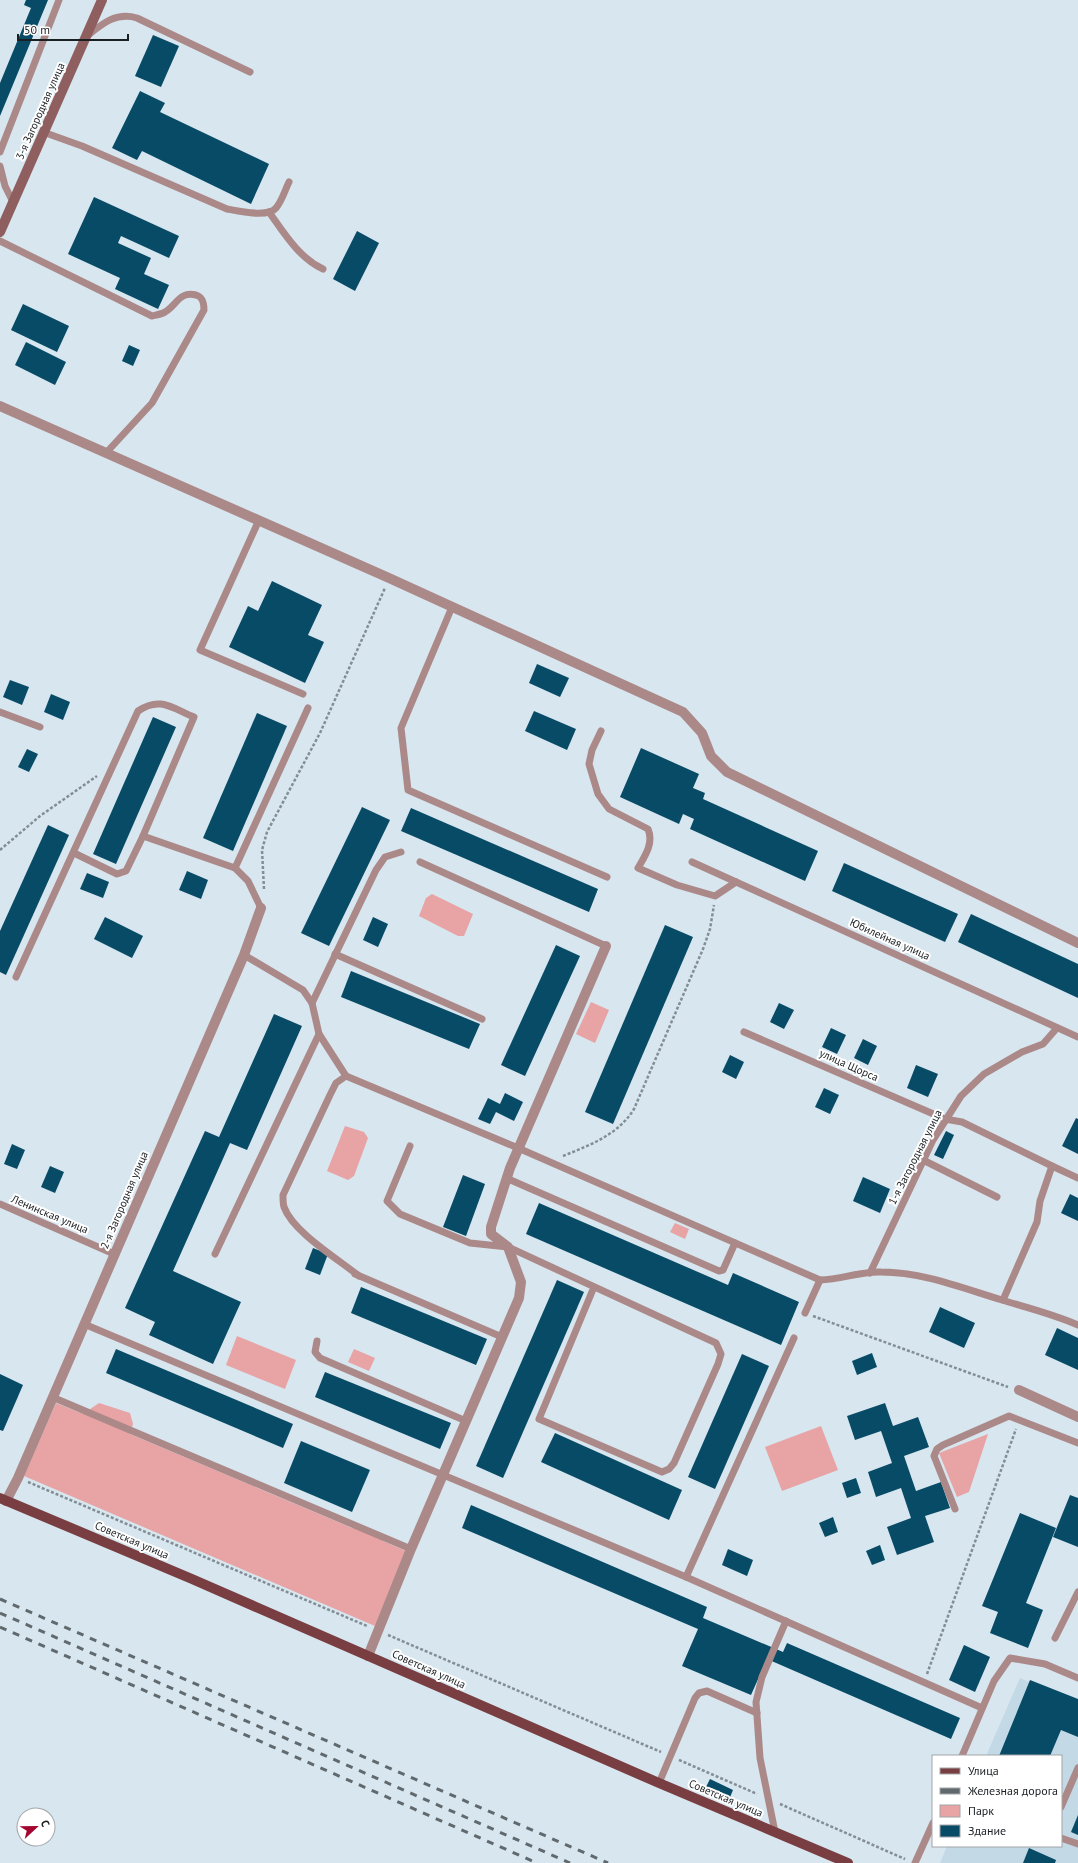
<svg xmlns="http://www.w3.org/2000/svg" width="1078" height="1863" font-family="'PT Sans',sans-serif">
<rect width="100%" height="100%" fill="#d7e6ef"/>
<!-- built -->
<polygon fill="#c3d9e6" points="1020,1678 1078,1704 1078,1863 940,1863 947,1846 1061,1846 1061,1756 986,1756"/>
<!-- green -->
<g fill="#e8a3a4">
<polygon points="432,894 473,914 464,936 458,936 419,916 426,898"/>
<polygon points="591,1002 609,1010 595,1043 576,1034"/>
<polygon points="345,1126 364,1132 368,1138 354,1176 348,1180 327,1171"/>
<polygon points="675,1223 689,1229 685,1239 670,1232"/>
<polygon points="237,1336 296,1360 285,1389 226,1365"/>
<polygon points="354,1349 375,1358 369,1371 348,1362"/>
<polygon points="56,1403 83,1414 99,1403 130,1413 133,1424 130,1434 352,1528 370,1529 383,1541 406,1551 375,1626 24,1476"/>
<polygon points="821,1426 838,1470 782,1491 765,1447"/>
<polygon points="988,1434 969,1492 957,1497 939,1453"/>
</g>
<!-- building -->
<g fill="#084b66">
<polygon points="26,0 48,0 0,116 0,83 31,8 24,5"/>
<polygon points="153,35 179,46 161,87 135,76"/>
<polygon points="140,91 165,103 160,112 269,164 251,204 142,151 137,160 112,148"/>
<polygon points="94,197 179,236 169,258 121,236 118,243 151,258 144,274 169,285 158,309 115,289 120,278 68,254"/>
<polygon points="357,231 379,243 355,291 333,279"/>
<polygon points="23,304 69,326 57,352 11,330"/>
<polygon points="26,342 66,362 55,385 15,365"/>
<polygon points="129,345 140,350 133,366 122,361"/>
<polygon points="272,581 322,605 308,635 324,642 305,683 229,647 248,606 258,611"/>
<polygon points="537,664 569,678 560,697 529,683"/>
<polygon points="10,680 29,687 22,705 3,697"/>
<polygon points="51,694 70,702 63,720 44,712"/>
<polygon points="534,711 576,729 567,750 525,731"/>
<polygon points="257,713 287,726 233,851 203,838"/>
<polygon points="153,717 176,727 116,864 93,854"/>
<polygon points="641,748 699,774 693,788 705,793 703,799 818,851 805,881 690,829 694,819 683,814 679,824 620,797"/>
<polygon points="27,749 38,754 29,772 18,767"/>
<polygon points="362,807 390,820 329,946 301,933"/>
<polygon points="411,808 598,889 589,912 401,831"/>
<polygon points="48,825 69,835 6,975 0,972 0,931"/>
<polygon points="844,863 958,914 945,942 832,891"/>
<polygon points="187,871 208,880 201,899 179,890"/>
<polygon points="87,873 109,882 103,898 80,889"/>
<polygon points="971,914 1078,964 1078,998 958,942"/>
<polygon points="105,917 143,936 132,958 94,939"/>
<polygon points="373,917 388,924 378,947 363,940"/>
<polygon points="665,925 693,937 613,1124 585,1112"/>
<polygon points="556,945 580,956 525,1076 501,1065"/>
<polygon points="351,971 480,1024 469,1049 341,997"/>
<polygon points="779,1003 794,1010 784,1029 770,1022"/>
<polygon points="274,1014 302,1026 247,1150 230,1143 173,1271 241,1302 213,1364 149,1335 155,1322 125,1308 205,1131 219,1137"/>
<polygon points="831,1028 846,1035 837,1054 822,1047"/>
<polygon points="863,1039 877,1046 868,1065 854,1058"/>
<polygon points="730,1055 744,1062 736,1079 722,1072"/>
<polygon points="916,1065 938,1074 928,1097 907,1088"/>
<polygon points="824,1088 839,1095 830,1114 815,1107"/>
<polygon points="505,1093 523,1102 514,1121 496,1112 490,1124 478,1119 488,1098 500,1104"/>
<polygon points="1076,1118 1078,1119 1078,1154 1062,1146"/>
<polygon points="946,1131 954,1135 943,1159 934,1155"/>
<polygon points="12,1144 25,1150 17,1169 4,1164"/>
<polygon points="50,1166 64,1172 55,1193 41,1187"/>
<polygon points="463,1175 485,1184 466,1236 443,1227"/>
<polygon points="863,1177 890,1189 880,1213 853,1201"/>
<polygon points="1070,1194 1078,1198 1078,1221 1061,1213"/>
<polygon points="539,1203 728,1285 733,1273 799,1302 781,1345 526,1234"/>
<polygon points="313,1248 328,1254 320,1275 305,1269"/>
<polygon points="557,1280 584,1292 503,1478 476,1466"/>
<polygon points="361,1287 487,1339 476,1365 351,1313"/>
<polygon points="940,1307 975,1323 964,1348 929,1332"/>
<polygon points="1057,1328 1078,1338 1078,1370 1045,1355"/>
<polygon points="116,1349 293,1424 283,1448 106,1373"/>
<polygon points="872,1353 877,1367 857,1375 852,1361"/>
<polygon points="742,1354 769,1366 715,1489 688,1477"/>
<polygon points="325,1372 451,1423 440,1449 315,1397"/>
<polygon points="0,1374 23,1385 3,1431 0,1430"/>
<polygon points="885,1403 893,1426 918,1417 929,1447 904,1456 916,1491 941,1482 950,1508 925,1516 934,1542 897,1555 887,1527 911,1518 901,1488 876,1497 868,1472 892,1463 881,1431 855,1440 847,1416"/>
<polygon points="555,1433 682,1490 669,1520 541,1462"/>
<polygon points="301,1441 370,1470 352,1512 284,1483"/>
<polygon points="856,1478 861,1493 847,1498 842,1483"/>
<polygon points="1070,1495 1078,1498 1078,1547 1053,1537"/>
<polygon points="471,1505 707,1607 703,1618 783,1652 787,1643 960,1718 951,1739 767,1659 751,1695 682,1666 698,1629 462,1528"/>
<polygon points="1020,1513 1056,1528 1026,1603 1043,1610 1028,1648 990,1633 998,1612 982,1606"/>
<polygon points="833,1517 838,1532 825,1537 819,1523"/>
<polygon points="880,1545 885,1560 872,1565 866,1551"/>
<polygon points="728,1549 753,1560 747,1576 722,1565"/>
<polygon points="964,1645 990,1657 975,1692 949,1680"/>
<polygon points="1030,1680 1078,1699 1078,1737 1061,1730 1050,1756 999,1756"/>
<polygon points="710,1779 733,1790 728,1802 704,1791"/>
<polygon points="1078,1815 1078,1835 1071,1832"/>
<polygon points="1029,1848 1056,1860 1055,1863 1023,1863"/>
</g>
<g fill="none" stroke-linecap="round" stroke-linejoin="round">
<!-- path -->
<g stroke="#838d94" stroke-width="2.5" stroke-dasharray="3 2" stroke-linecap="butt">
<polyline points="0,850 40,816 97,776"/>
<polyline points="264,889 262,850 267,832 320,733 385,588"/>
<path d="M563,1156C590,1145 618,1135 634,1109L703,949L710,929L714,905"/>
<polyline points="813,1316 1008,1387"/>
<polyline points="28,1482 367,1626"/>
<polyline points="388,1635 661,1752"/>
<polyline points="927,1674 1016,1429"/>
<polyline points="679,1760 757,1794"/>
<polyline points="780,1804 905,1859"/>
</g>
<!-- service -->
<g stroke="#ac8989" stroke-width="7">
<path d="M87,36C103,23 116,12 137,18L250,72"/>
<path d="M43,132L82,146L227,209C238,211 268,218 276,208C282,201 285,190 289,182"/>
<polyline points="0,152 59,0"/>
<polyline points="0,166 5,186 13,202"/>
<path d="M269,212C284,233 299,258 323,269"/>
<path d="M0,241L152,316C156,315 162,314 165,312C177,305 179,291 196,295C203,297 204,303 204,310L152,403L106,453"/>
<polyline points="259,520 200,650 303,694"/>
<polyline points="452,607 401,728 408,790 607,877"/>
<polyline points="0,712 40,727"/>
<path d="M601,731L592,750L589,764L598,794L609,809L648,829C654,843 645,856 638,868L677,885L715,896L736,882"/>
<polyline points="143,836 235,868"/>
<polyline points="420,862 606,946"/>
<polyline points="692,862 1078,1037"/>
<polyline points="261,908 248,881 235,868 308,708"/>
<polyline points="335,954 482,1019"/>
<path d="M244,955L303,990L312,1003L319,1034L346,1076L518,1148L820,1280C841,1280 860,1271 881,1272C923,1272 962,1288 1002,1300C1028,1308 1053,1314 1078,1325"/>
<path d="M16,977L138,711C160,696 172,708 194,717L143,836L126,871L117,874L74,853"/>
<polyline points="312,1003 376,870 385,857 401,852"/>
<polyline points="744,1032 945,1119 962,1122 1052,1166"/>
<path d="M346,1076L336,1083L330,1095L283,1195C283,1199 283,1204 284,1207C293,1232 338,1259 359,1276"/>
<polyline points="410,1146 387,1201 400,1214 470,1243 508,1247 716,1343 721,1354 718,1364 674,1463 669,1469 662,1472 539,1419 594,1287"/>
<polyline points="923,1160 997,1197"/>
<polyline points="506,1178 719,1271 723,1270 735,1243"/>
<polyline points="0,1204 114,1254"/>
<polyline points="215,1254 319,1034"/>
<polyline points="870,1273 933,1140 961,1096 984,1074 1022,1052 1043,1044 1057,1028"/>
<polyline points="355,1274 502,1337"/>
<polyline points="1003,1300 1037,1222 1040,1201 1052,1166 1078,1178"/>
<polyline points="805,1313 820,1280"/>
<polyline points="84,1324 686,1577 982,1708"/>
<polyline points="317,1341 315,1352 320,1358 466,1421"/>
<polyline points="52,1397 411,1549"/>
<polyline points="955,1509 934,1456 937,1449 943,1445 1009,1416 1078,1443"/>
<polyline points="686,1577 794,1338"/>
<polyline points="1055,1638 1078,1592"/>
<polyline points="962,1756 994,1681 1010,1658 1045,1664 1078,1678"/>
<polyline points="659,1783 695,1698 699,1693 707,1691 757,1713"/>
<polyline points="1061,1807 1078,1768"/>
<polyline points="775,1832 760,1758 756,1702 762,1677 786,1621"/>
<polyline points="1061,1838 1078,1844"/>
<polyline points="915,1863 933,1823"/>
</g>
<!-- minor -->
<g stroke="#ac8989" stroke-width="10">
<polyline points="0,406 389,578 683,712 702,733 711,756 727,772 1078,943"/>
<polyline points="1019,1390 1078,1417"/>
<polyline points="6,1501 18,1478 244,955 261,908"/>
<polyline points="368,1656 411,1549 519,1298 521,1282 508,1247 491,1234 491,1227 510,1168 606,946"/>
</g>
<!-- secondary -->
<polyline stroke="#8f5e5f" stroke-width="10" points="0,232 102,0"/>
<!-- primary -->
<polyline stroke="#793e41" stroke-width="10" points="0,1498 192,1579 659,1783 848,1863"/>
<!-- rail -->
<g stroke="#60696e" stroke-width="3" stroke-dasharray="7 7" stroke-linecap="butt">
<polyline points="0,1599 608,1863"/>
<polyline points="0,1613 570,1863"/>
<polyline points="0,1627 537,1863"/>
</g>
</g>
<g text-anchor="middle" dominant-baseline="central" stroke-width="4" stroke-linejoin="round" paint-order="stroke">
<!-- street labels -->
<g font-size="11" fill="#1a1f22" stroke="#fff">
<text transform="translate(40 111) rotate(-66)">3-я Загородная улица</text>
<text transform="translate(890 939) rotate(24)">Юбилейная улица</text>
<text transform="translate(849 1065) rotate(24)">улица Щорса</text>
<text transform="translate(915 1157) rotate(-63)">1-я Загородная улица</text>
<text transform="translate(124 1200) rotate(-67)">2-я Загородная улица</text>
<text transform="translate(50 1214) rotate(23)">Ленинская улица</text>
<text transform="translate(132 1540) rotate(23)">Советская улица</text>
<text transform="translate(429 1669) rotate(24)">Советская улица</text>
<text transform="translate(726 1798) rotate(23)">Советская улица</text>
</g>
</g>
<!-- legend -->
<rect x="932" y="1755" width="130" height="92" fill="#ffffff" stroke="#a3a5a7"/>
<rect x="940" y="1768" width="20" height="6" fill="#793e41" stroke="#a3a5a7"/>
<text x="968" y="1775" font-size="12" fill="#1a1f22">Улица</text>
<rect x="940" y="1788" width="20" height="6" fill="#60696e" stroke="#a3a5a7"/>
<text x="968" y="1795" font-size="12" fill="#1a1f22">Железная дорога</text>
<rect x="940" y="1805" width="20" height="12" fill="#e8a3a4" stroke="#a3a5a7"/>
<text x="968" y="1815" font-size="12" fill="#1a1f22">Парк</text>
<rect x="940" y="1825" width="20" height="12" fill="#084b66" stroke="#a3a5a7"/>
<text x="968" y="1835" font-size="12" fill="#1a1f22">Здание</text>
<!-- north arrow -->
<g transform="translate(36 1827) rotate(68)"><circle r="19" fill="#ffffff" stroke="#a3a5a7"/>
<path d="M0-3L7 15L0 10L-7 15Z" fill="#a3052f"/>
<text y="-6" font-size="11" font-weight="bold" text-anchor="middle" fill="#1a1f22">С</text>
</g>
<!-- scale -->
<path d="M18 34v6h110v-6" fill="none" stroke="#1a1f22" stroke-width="2"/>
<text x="24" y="34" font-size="12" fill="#1a1f22" stroke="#ffffff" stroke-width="3" paint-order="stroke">50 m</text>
</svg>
